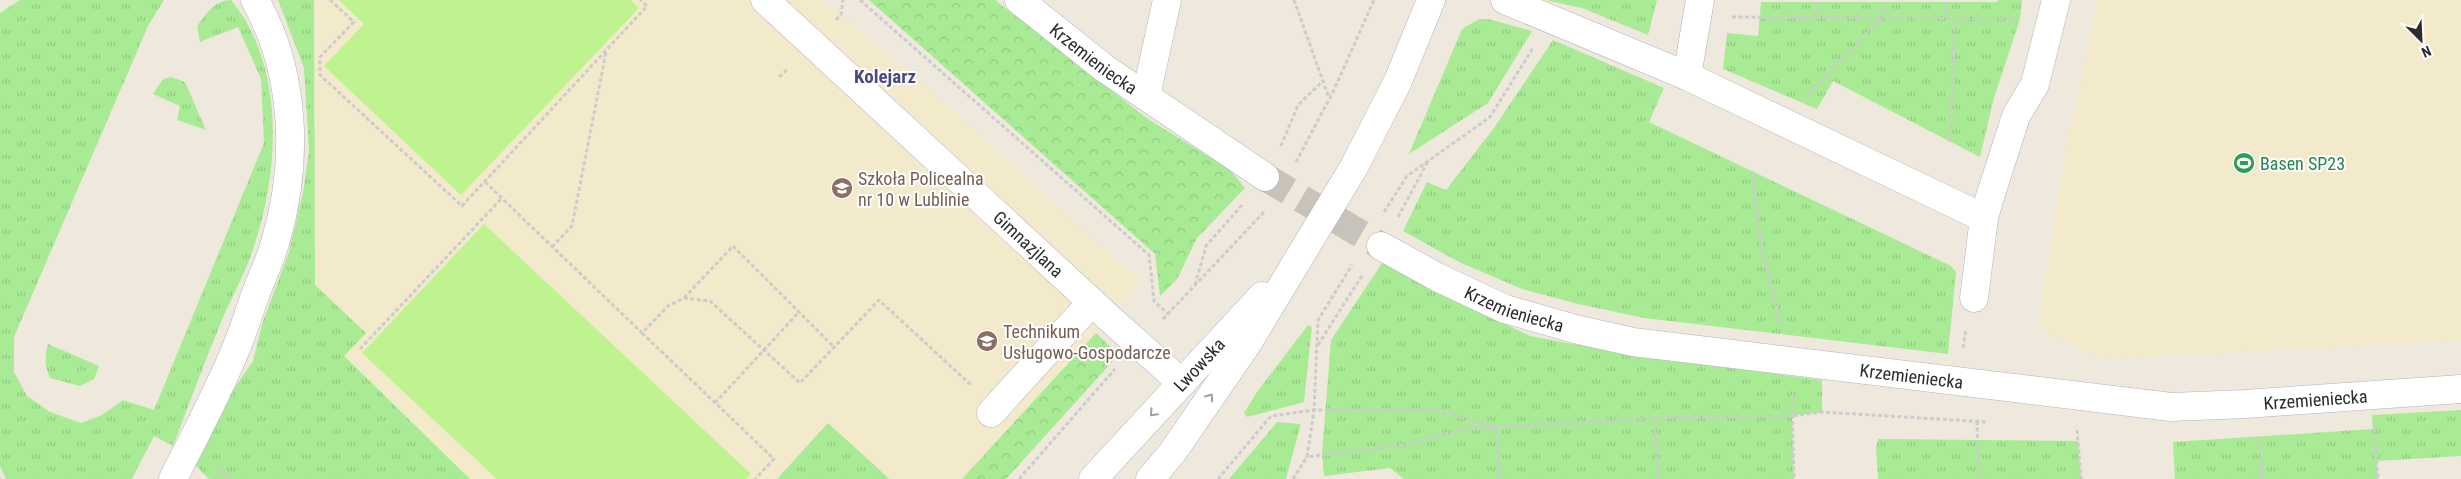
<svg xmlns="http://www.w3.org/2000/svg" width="2461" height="479" font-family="'Roboto Condensed',sans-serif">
<defs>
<pattern id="grass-tufts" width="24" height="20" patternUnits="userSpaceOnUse" patternTransform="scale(1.25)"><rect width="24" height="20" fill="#a8eb94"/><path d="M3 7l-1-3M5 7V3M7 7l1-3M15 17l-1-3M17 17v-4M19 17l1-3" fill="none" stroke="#91ca80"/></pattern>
<pattern id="forest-crowns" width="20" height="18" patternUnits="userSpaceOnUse" patternTransform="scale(1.25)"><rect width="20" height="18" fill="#a8eb94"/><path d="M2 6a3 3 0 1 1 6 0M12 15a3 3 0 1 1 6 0" fill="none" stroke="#91ca80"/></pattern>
</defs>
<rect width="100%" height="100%" fill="#efe9dd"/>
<!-- education -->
<g fill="#f2eacb">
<polygon points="314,0 821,0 841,14 940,99 1141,282 962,479 889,479 828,423 777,479 470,479 344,356 366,332 315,285"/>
<polygon points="2098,0 2461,0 2461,340 2102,359 2038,328 2065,152"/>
</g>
<!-- grass -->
<g fill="url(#grass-tufts)">
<path d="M20,0H164L148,26L14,337V372L27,396L50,412L81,423L102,415L123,400L154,410L264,143L261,79L238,27L200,42L197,26C206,14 215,0 231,0C237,8 244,16 248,25C283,89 277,176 255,243C247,270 232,296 221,322C204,363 189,405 173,446L154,436L132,479H6L0,466V13Z"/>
<polygon points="278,0 314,0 315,285 366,333 344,356 470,479 209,479 187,457 253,361 262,324 289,252 303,193 309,151 304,68"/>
<polygon points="1545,0 1657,0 1648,35 1582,8"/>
<polygon points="1998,0 2022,0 2020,19 1994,98 1980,157 1833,81 1817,109 1723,69 1727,33 1758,36 1761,2 1997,2"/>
<polygon points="1479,19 1488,19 1532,31 1488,103 1409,154 1462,29"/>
<polygon points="1553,40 1664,88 1649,122 1951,266 1956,272 1948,354 1644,318 1578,304 1522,289 1459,262 1403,231 1427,182 1446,190 1494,128"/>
<polygon points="171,77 185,82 206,130 177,120 180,106 153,94 163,79"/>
<polygon points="1386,257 1470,307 1530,336 1631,355 1822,380 1822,412 1792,416 1794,479 1404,479 1390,468 1324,476 1322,453 1331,340"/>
<polygon points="1308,325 1312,327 1304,402 1247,417 1244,413 1257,392"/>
<path d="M48,344L99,366L94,379L80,386L50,378C45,366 44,357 48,344Z"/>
<polygon points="2461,410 2461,456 2376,461 2378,479 2175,479 2173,442 2373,429 2372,415"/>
<polygon points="1277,422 1301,424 1286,479 1229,479"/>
<polygon points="828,423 883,473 889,479 777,479"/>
<polygon points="1878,439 2078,441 2081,479 1878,479 1876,447"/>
</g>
<!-- forest -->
<g fill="url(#forest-crowns)">
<polygon points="869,0 995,0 1148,119 1229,169 1245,188 1197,238 1177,279 1160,296 1155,254"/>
<polygon points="1096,333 1111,347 1113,361 1006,479 962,479"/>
</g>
<!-- pitch -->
<g fill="#bef38f">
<polygon points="339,0 631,0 639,8 461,195 324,66 364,24"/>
<polygon points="484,224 751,474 746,479 497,479 362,353"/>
</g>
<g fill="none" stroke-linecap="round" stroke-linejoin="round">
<!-- minor-tunnel -->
<polyline stroke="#c8c3ba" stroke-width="28" stroke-dasharray="28 14" stroke-linecap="butt" points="1265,177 1381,246"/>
<!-- minor casing -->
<g stroke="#b1b2c1" stroke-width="29">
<g id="minor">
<path id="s1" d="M765,0L1109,318L1182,383"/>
<path id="s2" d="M1019,0L1104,68L1265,177"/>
<polyline points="1505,0 1687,76 1984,218"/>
<polyline points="1687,76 1700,0"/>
<polyline points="1146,96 1167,0"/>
<path id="s3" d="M1381,246L1437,277L1505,309L1575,329L1633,342L2171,407L2245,404L2461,389"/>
<polyline points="1974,298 1984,218 1989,200 2016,116 2035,84 2056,0"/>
<polyline points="991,413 1092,302"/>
<path d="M173,479C195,435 219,391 237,346C244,329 249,312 255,296C261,278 270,261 275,243C299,163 296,73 255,0"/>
<path id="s4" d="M1093,479L1262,296"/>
<polyline points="1150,479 1172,453 1247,344 1354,167 1398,81 1431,0"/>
</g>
</g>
<!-- path -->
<g stroke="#ccc" stroke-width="3" stroke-dasharray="4 2.5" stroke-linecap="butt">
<polyline points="330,0 354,22 320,57 320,75 462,206 647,6 640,0"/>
<polyline points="860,0 1149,255 1154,301 1168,314"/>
<polyline points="1294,0 1329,98"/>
<polyline points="1946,3 1947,19"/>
<polyline points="1732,17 2016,19"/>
<polyline points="1817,17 1817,2"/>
<polyline points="836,20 841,14 843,0"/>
<polyline points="779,77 788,69"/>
<polyline points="1806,96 1882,18 1885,3"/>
<polyline points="1950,142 1955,18"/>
<polyline points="1281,146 1298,105 1323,81"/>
<polyline points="1296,162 1333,92 1374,0"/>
<polyline points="1752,171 1760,238 1780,325"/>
<polyline points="485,182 642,333 668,306 684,298 710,301 800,383 879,300 971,385"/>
<polyline points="1384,212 1407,176 1490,117 1533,48"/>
<polyline points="1398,217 1428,161"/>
<polyline points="552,247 572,226 606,52"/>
<polyline points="1195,285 1206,246 1243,204"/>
<polyline points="684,298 733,246 834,347"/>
<polyline points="1163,319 1265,211"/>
<polyline points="642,333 774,459 755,479"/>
<polyline points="1318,345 1363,274"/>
<polyline points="1963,348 1966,329"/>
<polyline points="360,349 502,198"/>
<polyline points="1792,395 1794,479"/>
<polyline points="715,403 799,312"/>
<polyline points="1654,418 1659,479"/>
<polyline points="1977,421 1979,479"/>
<polyline points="2374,428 2378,479"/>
<polyline points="2077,430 2081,479"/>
<polyline points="2260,437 2262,479"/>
<polyline points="217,466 231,479"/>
<polyline points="0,478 1,479"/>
<polyline points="1019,479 1115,369"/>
<polyline points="1218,479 1271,416 1314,410 1318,320 1352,265"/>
<polyline points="1293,479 1307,457"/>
<polyline points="1500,479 1496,428 1439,410 1314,410 1307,457 1409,444 1462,429 1654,418 1792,416 1822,412 1987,422"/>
</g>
<!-- minor -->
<use href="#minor" stroke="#fff" stroke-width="28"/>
</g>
<!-- one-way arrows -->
<defs><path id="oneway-chevron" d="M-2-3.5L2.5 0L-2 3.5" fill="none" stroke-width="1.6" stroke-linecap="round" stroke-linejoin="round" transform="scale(1.25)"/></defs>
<g stroke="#a0a0a0">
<use href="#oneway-chevron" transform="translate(1210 397) rotate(-55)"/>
<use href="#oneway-chevron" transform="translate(1153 413) rotate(133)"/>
</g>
<!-- icons -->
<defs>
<g id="stadium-disc" transform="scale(1.125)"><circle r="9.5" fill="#2e9e5b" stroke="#fff"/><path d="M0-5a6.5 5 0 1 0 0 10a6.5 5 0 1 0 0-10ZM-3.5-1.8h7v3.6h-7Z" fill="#fff"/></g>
<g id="university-disc" transform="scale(1.125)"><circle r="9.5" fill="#8d6e63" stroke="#fff"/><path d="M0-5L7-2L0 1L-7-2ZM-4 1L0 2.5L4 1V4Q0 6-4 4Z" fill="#fff"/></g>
<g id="school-disc" transform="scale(1.125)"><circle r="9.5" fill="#8d6e63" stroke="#fff"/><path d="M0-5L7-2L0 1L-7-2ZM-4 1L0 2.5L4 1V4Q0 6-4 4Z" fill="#fff"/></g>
</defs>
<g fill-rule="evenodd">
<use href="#stadium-disc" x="2244" y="163"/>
<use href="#university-disc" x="842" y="188"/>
<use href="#school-disc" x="987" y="341"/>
</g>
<g text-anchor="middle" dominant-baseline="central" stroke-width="4" stroke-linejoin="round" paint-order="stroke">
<!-- street labels -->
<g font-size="18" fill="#2c2c2c" stroke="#fff">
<text stroke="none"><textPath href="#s2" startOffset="95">Krzemieniecka</textPath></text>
<text stroke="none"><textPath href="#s1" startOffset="359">Gimnazjlana</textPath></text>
<text stroke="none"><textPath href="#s3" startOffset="148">Krzemieniecka</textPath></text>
<text stroke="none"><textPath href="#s4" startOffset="156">Lwowska</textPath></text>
<text stroke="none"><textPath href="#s3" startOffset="552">Krzemieniecka</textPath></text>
<text stroke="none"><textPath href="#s3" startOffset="958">Krzemieniecka</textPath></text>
</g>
<!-- leisure labels -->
<g font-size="18" fill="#27864d" stroke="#fff" text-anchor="start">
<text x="2260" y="163">Basen SP23</text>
</g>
<!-- education labels -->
<g font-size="18" fill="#785e54" stroke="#fff" text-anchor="start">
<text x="858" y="178">Szkoła Policealna<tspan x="858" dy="21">nr 10 w Lublinie</tspan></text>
<text x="1003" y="331">Technikum<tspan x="1003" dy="21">Usługowo-Gospodarcze</tspan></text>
</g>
<!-- neighbourhood labels -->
<g font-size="19" font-weight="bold" fill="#474b82" stroke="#fff">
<text x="885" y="76">Kolejarz</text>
</g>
</g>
<!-- north arrow -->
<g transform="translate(2421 40) rotate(156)" stroke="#ffffff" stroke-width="4" paint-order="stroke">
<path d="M0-4L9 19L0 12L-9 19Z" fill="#2c2c2c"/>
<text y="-8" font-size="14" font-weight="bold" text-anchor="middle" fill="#2c2c2c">N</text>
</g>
</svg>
